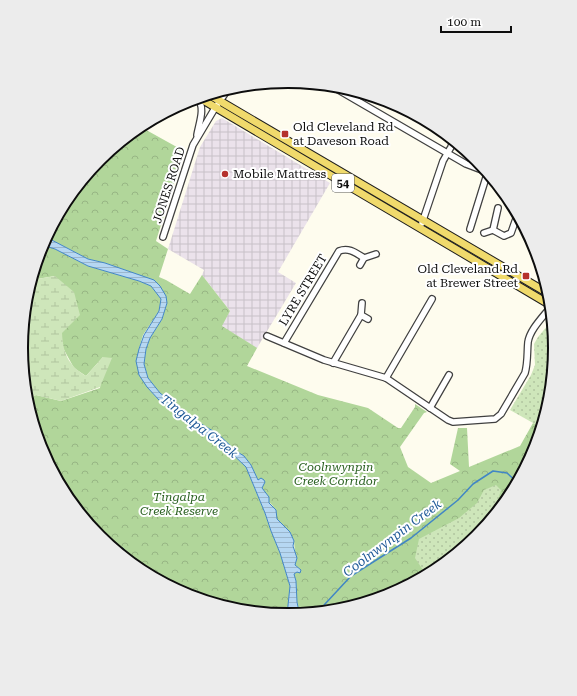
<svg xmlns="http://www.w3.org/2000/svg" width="577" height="696" font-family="'Roboto Serif',serif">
<defs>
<pattern id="industrial-grid" width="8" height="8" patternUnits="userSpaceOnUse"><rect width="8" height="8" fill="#ebe2eb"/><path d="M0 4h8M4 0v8" fill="none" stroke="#c8c1c8"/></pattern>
<pattern id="grass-dots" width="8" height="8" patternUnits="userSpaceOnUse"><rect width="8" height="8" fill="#cee6ba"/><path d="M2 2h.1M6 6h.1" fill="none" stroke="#b0c49f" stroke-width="1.8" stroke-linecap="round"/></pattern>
<pattern id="forest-crowns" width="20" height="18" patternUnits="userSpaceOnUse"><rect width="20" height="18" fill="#b1d69a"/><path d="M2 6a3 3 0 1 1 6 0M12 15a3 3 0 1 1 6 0" fill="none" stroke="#97b684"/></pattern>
<pattern id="wetland-marsh" width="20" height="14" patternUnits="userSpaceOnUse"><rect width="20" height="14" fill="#cee6ba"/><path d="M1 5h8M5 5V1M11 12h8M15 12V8" fill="none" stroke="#b0c49f"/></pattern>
<pattern id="water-rules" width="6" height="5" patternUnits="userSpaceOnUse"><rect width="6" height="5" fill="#b6d7f2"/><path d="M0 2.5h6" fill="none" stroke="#9bb7ce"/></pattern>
</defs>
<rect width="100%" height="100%" fill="#fefcee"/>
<!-- industrial -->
<polygon fill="url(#industrial-grid)" points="222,118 330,183 278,272 296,283 257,348 221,326 230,311 202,275 204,270 168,249 200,147 216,121"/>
<!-- grass -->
<g fill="url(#grass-dots)">
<polygon points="553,319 556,348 551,400 542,428 510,410 531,375 535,365 534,344 538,337"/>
<polygon points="493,471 511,497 477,537 437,571 391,595 340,610"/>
</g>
<!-- forest -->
<g fill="url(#forest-crowns)">
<polygon points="139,126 184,151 156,241 168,249 159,277 166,280 190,294 202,275 230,311 222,326 257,348 247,366 318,395 368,408 398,428 401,428 415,407 415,404 427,412 424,413 400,447 408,467 431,483 460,471 450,464 458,428 467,428 469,467 520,446 533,423 542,428 536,451 511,497 477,537 470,543 468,542 475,528 492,519 501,490 496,485 484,490 477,503 459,518 419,539 415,558 427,576 413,583 407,578 396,592 391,595 340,610 297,615 298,607 297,602 296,581 294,574 301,570 295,565 295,553 294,541 290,532 277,519 273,506 269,502 262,488 263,485 258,480 251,465 244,456 236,451 218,434 193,419 160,393 148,378 144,364 146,349 150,338 162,319 167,303 153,280 105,263 88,259 46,237 66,199 95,164 97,165 102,157"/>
<polygon points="42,245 55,249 88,266 139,281 151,286 161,299 159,311 143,335 139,349 147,387 159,400 173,411 203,432 214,441 224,446 246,467 265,513 271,531 280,553 290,586 287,615 236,610 186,595 140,570 99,537 66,496 41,450 26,400 36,395 61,401 100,388 103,357 86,376 74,368 63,348 55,276 31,280"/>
</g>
<!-- wetland -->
<path fill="url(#wetland-marsh)" d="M55,276L74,292L80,315L62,333C63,353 68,365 86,376L103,357L112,358L100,387L61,401L36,395L26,400L21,348L26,296L31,280Z"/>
<!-- water -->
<g fill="url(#water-rules)" stroke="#4186c5">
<polygon points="46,237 88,259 105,263 154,280 160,286 166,296 167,303 162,319 150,338 146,349 144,364 148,378 160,393 193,419 218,434 236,451 244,456 251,465 258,480 261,478 264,480 265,482 262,488 269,497 269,503 276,510 277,519 290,532 294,541 293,546 297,558 295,565 301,570 300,573 297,572 294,574 296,581 297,602 298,607 297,615 287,615 290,586 280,553 271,531 265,513 246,467 224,446 214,441 159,400 147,387 139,375 136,361 139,349 144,335 159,311 161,299 151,286 139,281 88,266 55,249 42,245"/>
<polygon points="117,548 123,548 148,575 140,570 116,551"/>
</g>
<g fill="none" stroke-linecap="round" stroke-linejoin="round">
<!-- stream -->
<polyline stroke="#4186c5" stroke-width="1.5" points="319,612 325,604 351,576 411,538 458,500 473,484 493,471 507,473 518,483"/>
<!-- minor casing -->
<g stroke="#404040" stroke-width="8">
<g id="minor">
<polyline points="330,85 466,164 487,172"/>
<path d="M197,135C199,123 206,107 197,98"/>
<polyline points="498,208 493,230 504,236 511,233 518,213"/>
<polyline points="422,223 443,161 451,147 454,139"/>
<polyline points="470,229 488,171"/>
<polyline points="484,233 493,230"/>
<polyline points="163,237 193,145 215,108 229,88"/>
<polyline points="360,265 364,258 376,254"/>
<polyline points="362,303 361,315 368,319"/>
<path d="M267,336L324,360L386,378L448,420L453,422L495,419L501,414L525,373C528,362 527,352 528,342C530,329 544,316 552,305"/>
<path d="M284,343L339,251C349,247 356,253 364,258"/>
<polyline points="333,363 361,315"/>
<polyline points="386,378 432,299"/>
<polyline points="430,408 449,375"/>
</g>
</g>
<!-- major casing -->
<g stroke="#1e1e1e" stroke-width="9">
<g id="major">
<polyline points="208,94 551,295"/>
<polyline points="198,97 552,306"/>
</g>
</g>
<!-- minor -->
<use href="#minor" stroke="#fff" stroke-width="5.5"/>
<!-- major -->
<use href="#major" stroke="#f0da6c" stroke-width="7"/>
</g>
<!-- markers -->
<g fill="#b5312d" stroke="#fff" stroke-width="1.5">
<rect x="281" y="130" width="8" height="8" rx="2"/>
<circle cx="225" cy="174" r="4"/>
<rect x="522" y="272" width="8" height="8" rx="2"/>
</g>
<g text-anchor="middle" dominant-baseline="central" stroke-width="4" stroke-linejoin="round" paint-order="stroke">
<!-- shield labels -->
<rect fill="#fff" stroke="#565656" stroke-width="1" x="332" y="174" width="22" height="18" rx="3"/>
<g font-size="11" font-weight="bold" fill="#0d0d0d">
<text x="343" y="183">54</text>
</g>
<!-- poi labels -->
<g font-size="12" fill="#0d0d0d" stroke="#fff" text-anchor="start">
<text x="293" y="127">Old Cleveland Rd<tspan x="293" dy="14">at Daveson Road</tspan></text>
<text x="233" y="174">Mobile Mattress</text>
<text x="518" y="269" text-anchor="end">Old Cleveland Rd<tspan x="518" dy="14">at Brewer Street</tspan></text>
</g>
<!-- street labels -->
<g font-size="12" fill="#0d0d0d" stroke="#fff">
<text transform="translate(169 185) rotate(-72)">JONES ROAD</text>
<text transform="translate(303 290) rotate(-59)">LYRE STREET</text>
</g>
<!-- park labels -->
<g font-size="12" font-style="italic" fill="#2a6121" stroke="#fff">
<text x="336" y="467">Coolnwynpin<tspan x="336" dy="14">Creek Corridor</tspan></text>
<text x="179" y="497">Tingalpa<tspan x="179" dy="14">Creek Reserve</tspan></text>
</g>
<!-- water labels -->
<g font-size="13" font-style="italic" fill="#1e5997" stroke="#fff">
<text transform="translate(199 426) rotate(38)">Tingalpa Creek</text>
<text transform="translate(392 538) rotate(-37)">Coolnwynpin Creek</text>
</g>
</g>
<!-- crop -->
<path d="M0 0H577V696H0ZM28 348a260 260 0 1 1 520 0a260 260 0 1 1-520 0Z" fill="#ececec" fill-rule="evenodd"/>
<path fill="none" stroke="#0d0d0d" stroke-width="2" d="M28 348a260 260 0 1 1 520 0a260 260 0 1 1-520 0Z"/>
<!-- scale -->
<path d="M441 26v6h70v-6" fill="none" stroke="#0d0d0d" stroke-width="2"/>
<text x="447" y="26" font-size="12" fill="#0d0d0d" stroke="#ffffff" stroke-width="3" paint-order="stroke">100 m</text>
</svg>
